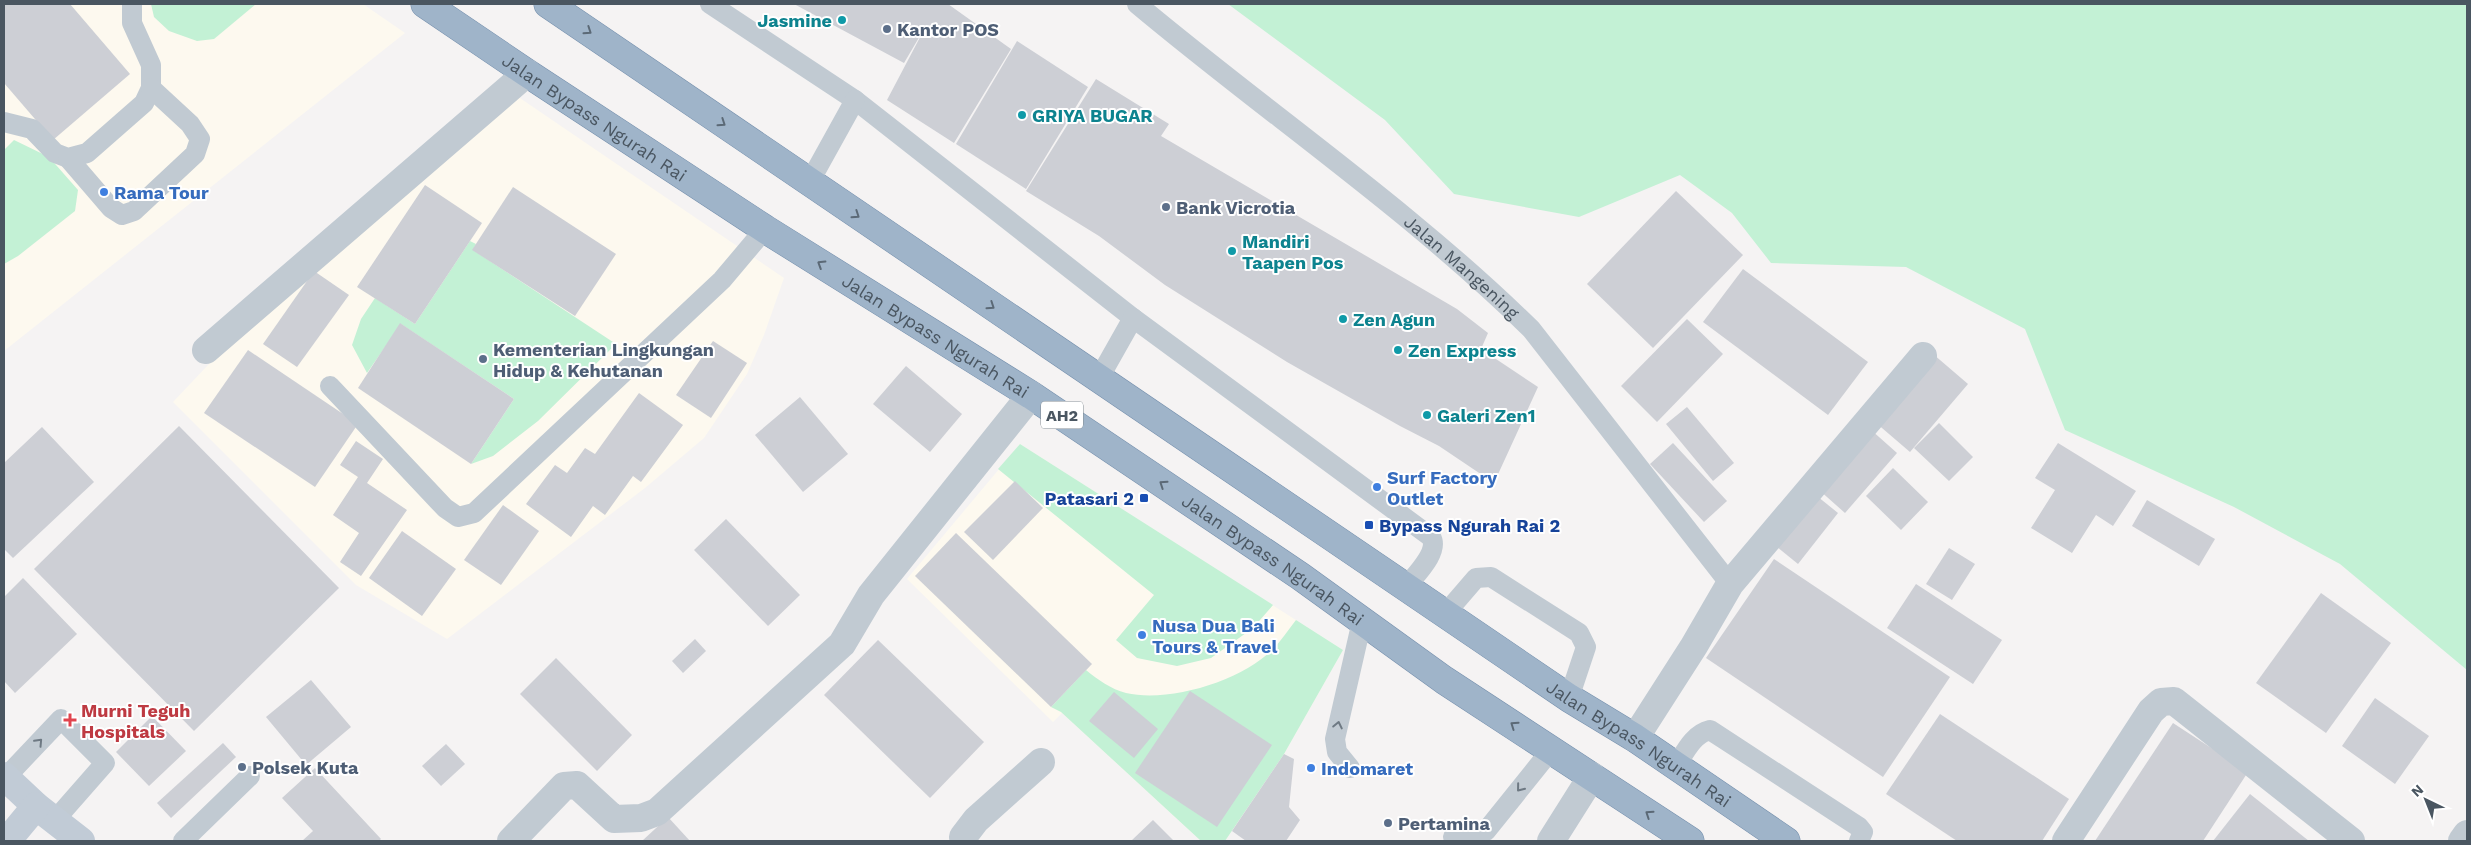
<svg xmlns="http://www.w3.org/2000/svg" width="2471" height="845" font-family="'Work Sans',sans-serif">
<rect width="100%" height="100%" fill="#f5f3f3"/>
<!-- commercial -->
<g fill="#fdf9ef">
<polygon points="4,4 363,4 405,33 4,351"/>
<polygon points="514,94 784,278 764,335 747,374 704,438 645,488 447,639 356,585 173,402 227,345"/>
<polygon points="1020,444 1343,650 1284,754 1225,841 1201,841 1062,713 1053,722 907,579"/>
</g>
<!-- green -->
<g fill="#c3f1d5">
<polygon points="151,4 256,4 214,39 197,41 169,31 154,17"/>
<polygon points="1228,4 2467,4 2467,670 2340,564 2234,507 2065,430 2025,329 1906,267 1771,263 1732,213 1680,175 1579,217 1454,194 1385,120"/>
<polygon points="14,140 49,157 78,190 75,211 18,256 4,264 4,150"/>
<polygon points="470,241 476,244 473,250 616,344 538,421 493,456 471,464 514,399 401,324 367,373 352,345 361,319 375,298 415,324"/>
<polygon points="1020,444 1273,605 1253,628 1211,658 1177,666 1137,658 1116,640 1154,595 998,469"/>
<path d="M1296,620L1343,650L1284,754L1225,841H1201L1061,712L1051,707L1086,670C1098,680 1111,689 1126,693C1169,703 1241,681 1272,650C1281,641 1288,630 1296,620Z"/>
</g>
<!-- building -->
<g fill="#cdcfd5">
<polygon points="4,4 70,4 130,74 53,140 4,83"/>
<polygon points="794,4 948,4 1011,49 954,143 887,100 927,24 904,63"/>
<polygon points="1017,41 1088,87 1026,189 956,144"/>
<polygon points="1096,79 1169,124 1161,136 1457,309 1488,333 1481,349 1538,387 1494,483 1439,446 1400,426 1287,362 1165,285 1099,236 1026,191"/>
<polygon points="425,185 482,223 415,324 357,287"/>
<polygon points="513,187 616,254 575,316 472,250"/>
<polygon points="1676,191 1743,255 1653,348 1587,284"/>
<polygon points="1743,269 1868,362 1828,415 1703,322"/>
<polygon points="314,271 349,295 297,367 263,344"/>
<polygon points="1687,319 1723,354 1657,422 1621,386"/>
<polygon points="400,323 514,399 471,464 358,388"/>
<polygon points="713,341 747,363 711,418 676,395"/>
<polygon points="248,350 358,424 315,487 204,413"/>
<polygon points="1933,354 1968,384 1910,452 1875,422"/>
<polygon points="906,366 962,414 930,452 873,404"/>
<polygon points="639,393 683,425 641,482 633,476 605,515 593,506 571,537 526,504 555,465 567,473 585,448 595,454"/>
<polygon points="800,397 848,454 803,492 755,435"/>
<polygon points="1687,407 1734,463 1713,481 1666,424"/>
<polygon points="1939,423 1973,457 1949,481 1914,448"/>
<polygon points="179,426 339,588 194,731 34,569"/>
<polygon points="42,427 94,482 13,558 4,549 4,463"/>
<polygon points="1870,429 1897,453 1845,513 1818,489"/>
<polygon points="356,441 383,459 367,483 407,510 361,576 340,562 359,533 333,515 358,477 340,465"/>
<polygon points="1673,443 1727,501 1704,522 1650,464"/>
<polygon points="2058,443 2136,491 2113,526 2096,515 2072,553 2031,528 2055,490 2035,478"/>
<polygon points="1893,468 1928,502 1901,530 1866,496"/>
<polygon points="1015,481 1043,508 993,560 964,532"/>
<polygon points="1812,492 1838,513 1798,564 1772,543"/>
<polygon points="2147,500 2215,539 2199,566 2132,526"/>
<polygon points="503,505 539,531 501,585 464,560"/>
<polygon points="726,519 800,595 768,626 694,550"/>
<polygon points="402,531 456,569 422,616 369,578"/>
<polygon points="956,533 1092,664 1051,707 915,576"/>
<polygon points="1949,548 1975,564 1952,600 1926,584"/>
<polygon points="1774,559 1950,677 1883,777 1706,658"/>
<polygon points="23,578 77,634 15,693 4,681 4,597"/>
<polygon points="1916,584 2002,640 1973,684 1887,628"/>
<polygon points="2321,593 2391,643 2326,733 2256,683"/>
<polygon points="695,639 706,651 683,673 672,661"/>
<polygon points="878,640 984,742 930,798 824,695"/>
<polygon points="556,658 632,735 597,771 520,694"/>
<polygon points="311,680 351,727 306,765 266,717"/>
<polygon points="1190,691 1272,745 1217,827 1135,773"/>
<polygon points="1114,692 1158,729 1134,758 1089,721"/>
<polygon points="2375,698 2429,736 2395,784 2342,746"/>
<polygon points="1940,714 2069,799 2042,841 1957,841 1886,794"/>
<polygon points="152,716 186,751 149,786 116,752"/>
<polygon points="2173,723 2248,772 2203,841 2095,841"/>
<polygon points="223,743 236,757 171,818 157,803"/>
<polygon points="446,744 465,764 441,786 422,766"/>
<polygon points="1284,754 1294,759 1289,807 1300,820 1286,841 1246,841 1232,831"/>
<polygon points="315,768 381,839 379,841 302,841 313,831 282,798"/>
<polygon points="2250,794 2309,841 2213,841"/>
<polygon points="668,817 690,841 642,841"/>
<polygon points="1153,820 1174,841 1131,841"/>
</g>
<g fill="none" stroke-linecap="round" stroke-linejoin="round">
<!-- trunk casing -->
<g stroke="#7690ad" stroke-width="29">
<g id="trunk">
<path id="s2" d="M425,4L527,73L765,229L1031,395L1300,576L1444,680L1690,841"/>
<path id="s3" d="M548,4L1569,698L1635,738L1786,841"/>
</g>
</g>
<!-- service -->
<g stroke="#c1cad2" stroke-width="20">
<path d="M710,4L855,100L1133,318L1431,537C1440,552 1415,575 1406,587"/>
<path id="s1" d="M1137,4C1267,113 1409,209 1531,329L1730,584"/>
<polyline points="4,122 32,129 55,153 68,158 87,153 144,103 151,88 151,65 132,23 132,4"/>
<polyline points="68,158 111,208 122,215 134,211 195,154 200,139 190,124 151,88"/>
<polyline points="809,183 855,100"/>
<polyline points="1098,380 1133,318"/>
<polyline points="330,386 445,508 458,517 474,513 722,280 765,229"/>
<polyline points="1445,614 1476,578 1491,577 1579,633 1586,647 1569,698"/>
<path d="M1676,766C1685,752 1693,734 1710,730L1859,827L1863,832L1859,841"/>
<polyline points="1350,768 1337,752 1335,739 1362,621"/>
<polyline points="6,777 61,719 105,763 55,820"/>
<polyline points="1453,837 1464,838 1486,831 1551,750"/>
<polyline points="183,841 250,776"/>
</g>
<!-- minor -->
<g stroke="#c1cad2" stroke-width="28">
<polyline points="206,350 527,73"/>
<polyline points="1635,738 1694,646 1730,584 1923,356"/>
<polyline points="511,841 564,786 577,785 614,819 641,818 657,812 842,644 871,595 1031,395"/>
<polyline points="964,841 963,837 976,820 1041,762"/>
<polyline points="1551,841 1592,776"/>
<polyline points="2066,841 2151,711 2161,702 2174,701 2351,841"/>
<polyline points="2462,841 2467,834"/>
</g>
<!-- secondary -->
<g stroke="#c1cbd6" stroke-width="28">
<polyline points="4,776 36,806 81,841"/>
<polyline points="7,841 36,806"/>
</g>
<!-- trunk -->
<use href="#trunk" stroke="#9fb4c9" stroke-width="28"/>
</g>
<!-- one-way arrows -->
<defs><path id="oneway-chevron" d="M-2-3.5L2.5 0L-2 3.5" fill="none" stroke-width="1.6" stroke-linecap="round" stroke-linejoin="round" transform="scale(1.25)"/></defs>
<g stroke="#5b6976">
<use href="#oneway-chevron" transform="translate(588 31) rotate(34)"/>
<use href="#oneway-chevron" transform="translate(722 123) rotate(34)"/>
<use href="#oneway-chevron" transform="translate(856 215) rotate(34)"/>
<use href="#oneway-chevron" transform="translate(821 264) rotate(-148)"/>
<use href="#oneway-chevron" transform="translate(991 306) rotate(34)"/>
<use href="#oneway-chevron" transform="translate(1163 484) rotate(-146)"/>
<use href="#oneway-chevron" transform="translate(1514 725) rotate(-145)"/>
<use href="#oneway-chevron" transform="translate(1649 814) rotate(-146)"/>
</g>
<g stroke="#6e7983">
<use href="#oneway-chevron" transform="translate(1338 725) rotate(-78)"/>
<use href="#oneway-chevron" transform="translate(39 742) rotate(-47)"/>
<use href="#oneway-chevron" transform="translate(1520 788) rotate(129)"/>
</g>
<!-- markers -->
<g fill="#0f9aa8" stroke="#fff" stroke-width="2">
<circle cx="842" cy="20" r="5"/>
<circle cx="1022" cy="115" r="5"/>
<circle cx="1232" cy="251" r="5"/>
<circle cx="1343" cy="319" r="5"/>
<circle cx="1398" cy="350" r="5"/>
<circle cx="1427" cy="415" r="5"/>
</g>
<g fill="#5c6f8a" stroke="#fff" stroke-width="2">
<circle cx="887" cy="29" r="5"/>
<circle cx="1166" cy="207" r="5"/>
<circle cx="483" cy="359" r="5"/>
<circle cx="242" cy="767" r="5"/>
<circle cx="1388" cy="823" r="5"/>
</g>
<g fill="#3f7fe0" stroke="#fff" stroke-width="2">
<circle cx="104" cy="192" r="5"/>
<circle cx="1377" cy="487" r="5"/>
<circle cx="1142" cy="635" r="5"/>
<circle cx="1311" cy="768" r="5"/>
</g>
<g fill="#1a4fb4" stroke="#fff" stroke-width="2">
<rect x="1139" y="493" width="10" height="10" rx="2.5"/>
<rect x="1364" y="520" width="10" height="10" rx="2.5"/>
</g>
<path fill="#e0444e" stroke="#fff" stroke-width="2" d="M67.5 712.5h5v5h5v5h-5v5h-5v-5h-5v-5h5z"/>
<g text-anchor="middle" dominant-baseline="central" stroke-width="4" stroke-linejoin="round" paint-order="stroke">
<!-- shield labels -->
<rect fill="#fff" stroke="#808990" stroke-width="1" x="1041" y="401.5" width="42" height="27" rx="4"/>
<g font-size="16" font-weight="bold" fill="#4a5661">
<text x="1062" y="415">AH2</text>
</g>
<!-- culture labels -->
<g font-size="18" font-weight="bold" fill="#0d838f" stroke="#fff" text-anchor="start">
<text x="832" y="20" text-anchor="end">Jasmine</text>
<text x="1032" y="115">GRIYA BUGAR</text>
<text x="1242" y="241">Mandiri<tspan x="1242" dy="21">Taapen Pos</tspan></text>
<text x="1353" y="319">Zen Agun</text>
<text x="1408" y="350">Zen Express</text>
<text x="1437" y="415">Galeri Zen1</text>
</g>
<!-- service labels -->
<g font-size="18" font-weight="bold" fill="#4e5e75" stroke="#fff" text-anchor="start">
<text x="897" y="29">Kantor POS</text>
<text x="1176" y="207">Bank Vicrotia</text>
<text x="493" y="349">Kementerian Lingkungan<tspan x="493" dy="21">Hidup &amp; Kehutanan</tspan></text>
<text x="252" y="767">Polsek Kuta</text>
<text x="1398" y="823">Pertamina</text>
</g>
<!-- street labels -->
<g font-size="18" fill="#4a5661" stroke="#fff">
<text stroke="none"><textPath href="#s2" startOffset="204">Jalan Bypass Ngurah Rai</textPath></text>
<text stroke="none"><textPath href="#s1" startOffset="418">Jalan Mangening</textPath></text>
<text stroke="none"><textPath href="#s2" startOffset="609">Jalan Bypass Ngurah Rai</textPath></text>
<text stroke="none"><textPath href="#s2" startOffset="1014">Jalan Bypass Ngurah Rai</textPath></text>
<text stroke="none"><textPath href="#s3" startOffset="1318">Jalan Bypass Ngurah Rai</textPath></text>
</g>
<!-- shop labels -->
<g font-size="18" font-weight="bold" fill="#366cbe" stroke="#fff" text-anchor="start">
<text x="114" y="192">Rama Tour</text>
<text x="1387" y="477">Surf Factory<tspan x="1387" dy="21">Outlet</tspan></text>
<text x="1152" y="625">Nusa Dua Bali<tspan x="1152" dy="21">Tours &amp; Travel</tspan></text>
<text x="1321" y="768">Indomaret</text>
</g>
<!-- transit labels -->
<g font-size="18" font-weight="bold" fill="#164399" stroke="#fff" text-anchor="end">
<text x="1134" y="498">Patasari 2</text>
<text x="1379" y="525" text-anchor="start">Bypass Ngurah Rai 2</text>
</g>
<!-- health labels -->
<g font-size="18" font-weight="bold" fill="#be3a42" stroke="#fff" text-anchor="start">
<text x="81" y="710">Murni Teguh<tspan x="81" dy="21">Hospitals</tspan></text>
</g>
</g>
<!-- border -->
<rect width="2471" height="845" fill="none" stroke="#4a5661" stroke-width="10"/>
<!-- north arrow -->
<g transform="translate(2426 800) rotate(317)" stroke="#ffffff" stroke-width="4" paint-order="stroke">
<path d="M0-4L9 19L0 12L-9 19Z" fill="#4a5661"/>
<text y="-8" font-size="14" font-weight="bold" text-anchor="middle" fill="#4a5661">N</text>
</g>
</svg>
